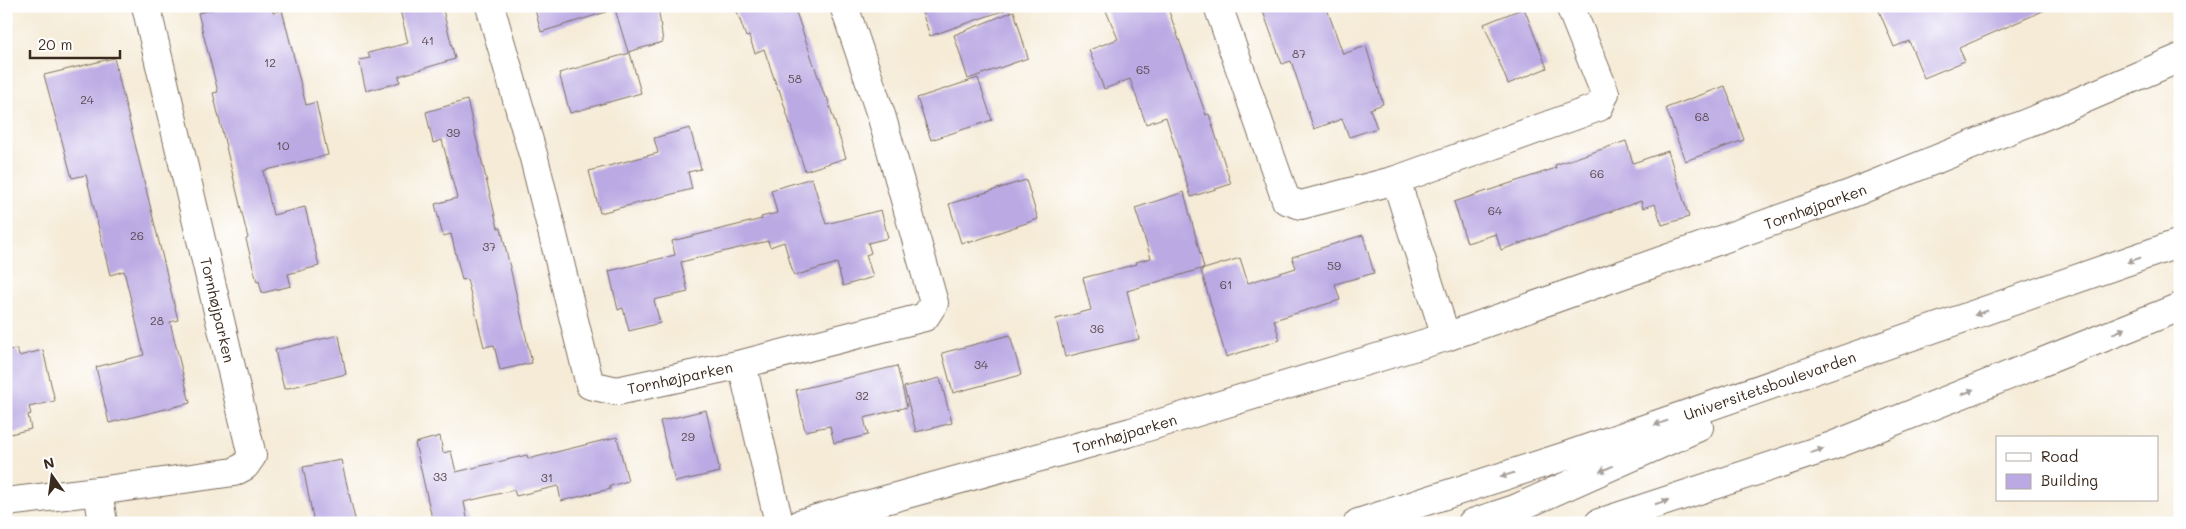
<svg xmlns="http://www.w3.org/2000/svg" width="2186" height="529" font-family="Mali,sans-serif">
<rect width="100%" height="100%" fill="#fff"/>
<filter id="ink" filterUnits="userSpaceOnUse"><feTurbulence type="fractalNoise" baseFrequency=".02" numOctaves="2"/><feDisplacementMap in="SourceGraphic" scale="10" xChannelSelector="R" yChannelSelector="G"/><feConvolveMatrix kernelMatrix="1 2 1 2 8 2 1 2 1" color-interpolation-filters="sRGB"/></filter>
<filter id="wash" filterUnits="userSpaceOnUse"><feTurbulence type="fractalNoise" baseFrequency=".0096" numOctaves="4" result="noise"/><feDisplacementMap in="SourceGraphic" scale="20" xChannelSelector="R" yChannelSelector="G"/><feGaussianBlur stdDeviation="1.12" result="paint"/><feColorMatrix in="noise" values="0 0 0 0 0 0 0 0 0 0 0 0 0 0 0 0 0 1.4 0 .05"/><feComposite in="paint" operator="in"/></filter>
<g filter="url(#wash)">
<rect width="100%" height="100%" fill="#f5ebd7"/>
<g id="blocks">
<!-- building -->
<g fill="#baa9e3">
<polygon points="226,6 271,6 273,13 282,10 306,105 316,102 328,155 263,171 273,215 305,207 319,266 288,274 291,286 262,293 259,281 257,282 246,239 248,238 213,93 218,92 198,13"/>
<polygon points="399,6 442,6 455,59 399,76 400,82 366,91 359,60 370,58 368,53 408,43"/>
<polygon points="534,6 605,6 606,12 541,32"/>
<polygon points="614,6 658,6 663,42 628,52"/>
<polygon points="735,6 794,6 825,97 827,97 846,158 805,171 779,89 778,90 764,49 755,53 749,36 746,37"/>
<polygon points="920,6 1004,6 1005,10 930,36"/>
<polygon points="1104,6 1167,6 1206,115 1209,114 1231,184 1191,197 1166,117 1146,124 1130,79 1104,89 1089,50 1118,39"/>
<polygon points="1261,6 1326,6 1343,54 1366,46 1383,104 1370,109 1377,128 1349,137 1342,119 1314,129 1291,61 1282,64"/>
<polygon points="1877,6 2054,6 1959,48 1965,61 1924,78 1909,41 1894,47"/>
<polygon points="1524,8 1547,68 1508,84 1484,24"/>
<polygon points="1014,11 1028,58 968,79 954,35"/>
<polygon points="630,53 641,93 570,113 559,73"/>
<polygon points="114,58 178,320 170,322 190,403 109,423 96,367 144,355 124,271 110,275 86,175 72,178 44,75"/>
<polygon points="978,78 992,120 931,140 917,98"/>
<polygon points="1725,86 1744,140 1685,161 1666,108"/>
<polygon points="467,100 498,228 501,228 532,363 500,370 494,345 484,347 467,279 462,280 451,234 443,236 435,204 457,198 442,140 433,143 426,112"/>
<polygon points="690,128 701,169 688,172 692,189 600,213 589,171 658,153 654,138"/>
<polygon points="1626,141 1633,163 1668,151 1689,217 1662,225 1655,204 1643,208 1641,201 1501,250 1496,234 1467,243 1454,202 1556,168 1555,165"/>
<polygon points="812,178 826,224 881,210 888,238 868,243 871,253 866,255 873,277 843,286 837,263 794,276 784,242 770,247 768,241 681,262 688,292 654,300 660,323 629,331 623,308 618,310 609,271 675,255 672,241 762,219 761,217 777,213 771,190"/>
<polygon points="1026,180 1038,219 968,243 968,241 961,243 949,204"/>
<polygon points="1184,192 1204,268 1127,291 1139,339 1065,357 1056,319 1091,310 1083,278 1137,264 1136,262 1151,258 1135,208"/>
<polygon points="1363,235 1374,273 1335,284 1340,300 1274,320 1280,340 1226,357 1201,270 1240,258 1248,283 1296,268 1292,257"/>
<polygon points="339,335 346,374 284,389 275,350"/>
<polygon points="1010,335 1021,375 953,393 942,353"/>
<polygon points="17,349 19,356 43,350 55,401 29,407 31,414 28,415 31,429 6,435 6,350"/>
<polygon points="897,366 907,407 864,418 868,435 834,443 830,426 805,431 796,390"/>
<polygon points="940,378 952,423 916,432 904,387"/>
<polygon points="706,410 720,472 675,482 660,421"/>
<polygon points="440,436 443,453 451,451 456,472 527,455 528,459 617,437 628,481 610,486 610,489 561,501 558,486 516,496 514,490 464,502 468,523 433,523 415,443"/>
<polygon points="341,460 356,523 314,523 303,467"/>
</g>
</g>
</g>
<g filter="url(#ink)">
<use href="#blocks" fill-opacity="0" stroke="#7c6e5f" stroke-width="1"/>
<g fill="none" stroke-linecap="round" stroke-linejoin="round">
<!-- street casing -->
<g stroke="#7c6e5f" stroke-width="30">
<g id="street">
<path id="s1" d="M490,6L534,158L590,385L617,391L742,364"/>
<polyline points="1218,6 1286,200 1301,205 1396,180"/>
<polyline points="1446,337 1396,180 1599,107 1605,93 1570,6"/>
<polyline points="98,491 234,472 245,466 252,456 146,6"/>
<polyline points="6,502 98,491 103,523"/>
<polyline points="779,523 742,364 925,317 934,303 882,118 844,6"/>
<path id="s2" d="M802,523L1131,432L1446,337L1850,194L2054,112L2180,58"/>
</g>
</g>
<!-- secondary casing -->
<g stroke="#7c6e5f" stroke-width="30">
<g id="secondary">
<path id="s3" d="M1358,523L1569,455L2180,243"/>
<polyline points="1472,523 1515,509 1699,427"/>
<polyline points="1599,523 1832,446 2180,307"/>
</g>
</g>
<!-- street -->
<use href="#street" stroke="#fff" stroke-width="28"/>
<!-- secondary -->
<use href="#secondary" stroke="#fff" stroke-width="28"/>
</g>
<!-- one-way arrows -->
<defs><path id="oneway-solid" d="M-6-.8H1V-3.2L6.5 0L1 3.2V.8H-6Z" transform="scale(1.25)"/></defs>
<g fill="#a79f9a">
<use href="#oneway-solid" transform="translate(2134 260) rotate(161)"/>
<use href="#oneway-solid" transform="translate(1981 313) rotate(161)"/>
<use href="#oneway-solid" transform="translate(2119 331) rotate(-22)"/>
<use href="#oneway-solid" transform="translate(1968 392) rotate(-22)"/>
<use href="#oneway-solid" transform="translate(1661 423) rotate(161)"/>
<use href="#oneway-solid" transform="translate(1817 451) rotate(-18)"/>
<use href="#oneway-solid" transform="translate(1606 469) rotate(156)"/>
<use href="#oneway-solid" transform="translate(1507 475) rotate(162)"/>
<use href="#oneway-solid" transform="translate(1662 502) rotate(-18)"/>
</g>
</g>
<g text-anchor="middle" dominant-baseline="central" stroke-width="4.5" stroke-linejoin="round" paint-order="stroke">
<!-- number labels -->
<g font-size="12" fill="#5b4a4f">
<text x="428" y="40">41</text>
<text x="1299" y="53">87</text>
<text x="270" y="62">12</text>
<text x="1143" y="69">65</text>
<text x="795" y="78">58</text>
<text x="87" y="99">24</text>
<text x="1702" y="116">68</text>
<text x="453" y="132">39</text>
<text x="283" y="145">10</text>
<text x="1597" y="173">66</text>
<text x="1495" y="210">64</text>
<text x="137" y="235">26</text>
<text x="489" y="246">37</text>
<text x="1334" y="265">59</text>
<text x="1226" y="284">61</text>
<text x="157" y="320">28</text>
<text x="1097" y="328">36</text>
<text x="981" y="364">34</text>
<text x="862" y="395">32</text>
<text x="688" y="436">29</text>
<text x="440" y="476">33</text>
<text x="547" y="477">31</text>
</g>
<!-- street labels -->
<g font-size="15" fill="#3b2a1e" stroke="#fff">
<text stroke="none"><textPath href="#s2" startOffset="1062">Tornhøjparken</textPath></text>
<text transform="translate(218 310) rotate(77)">Tornhøjparken</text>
<text stroke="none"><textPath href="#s1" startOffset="484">Tornhøjparken</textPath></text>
<text stroke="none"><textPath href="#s3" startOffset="434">Universitetsboulevarden</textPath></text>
<text stroke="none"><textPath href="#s2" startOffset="335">Tornhøjparken</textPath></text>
</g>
</g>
<!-- margin -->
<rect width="2186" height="529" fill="none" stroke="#fff" stroke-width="25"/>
<!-- legend -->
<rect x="1996" y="436" width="162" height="65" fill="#ffffff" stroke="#b1aaa5"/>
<rect x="2006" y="453" width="25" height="8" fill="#ffffff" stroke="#b1aaa5"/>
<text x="2041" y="462" font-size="15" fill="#3b2a1e">Road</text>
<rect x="2006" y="474" width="25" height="15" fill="#baa9e3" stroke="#b1aaa5"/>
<text x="2041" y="486" font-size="15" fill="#3b2a1e">Building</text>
<!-- north arrow -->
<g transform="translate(52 476) rotate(346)" stroke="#ffffff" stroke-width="4" paint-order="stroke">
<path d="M0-4L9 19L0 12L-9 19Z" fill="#3b2a1e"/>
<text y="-8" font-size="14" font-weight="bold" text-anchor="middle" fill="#3b2a1e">N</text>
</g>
<!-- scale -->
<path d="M30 50v8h90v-8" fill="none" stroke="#3b2a1e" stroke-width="2.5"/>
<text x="38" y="50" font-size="15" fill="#3b2a1e" stroke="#ffffff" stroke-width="4" paint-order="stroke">20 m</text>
</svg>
